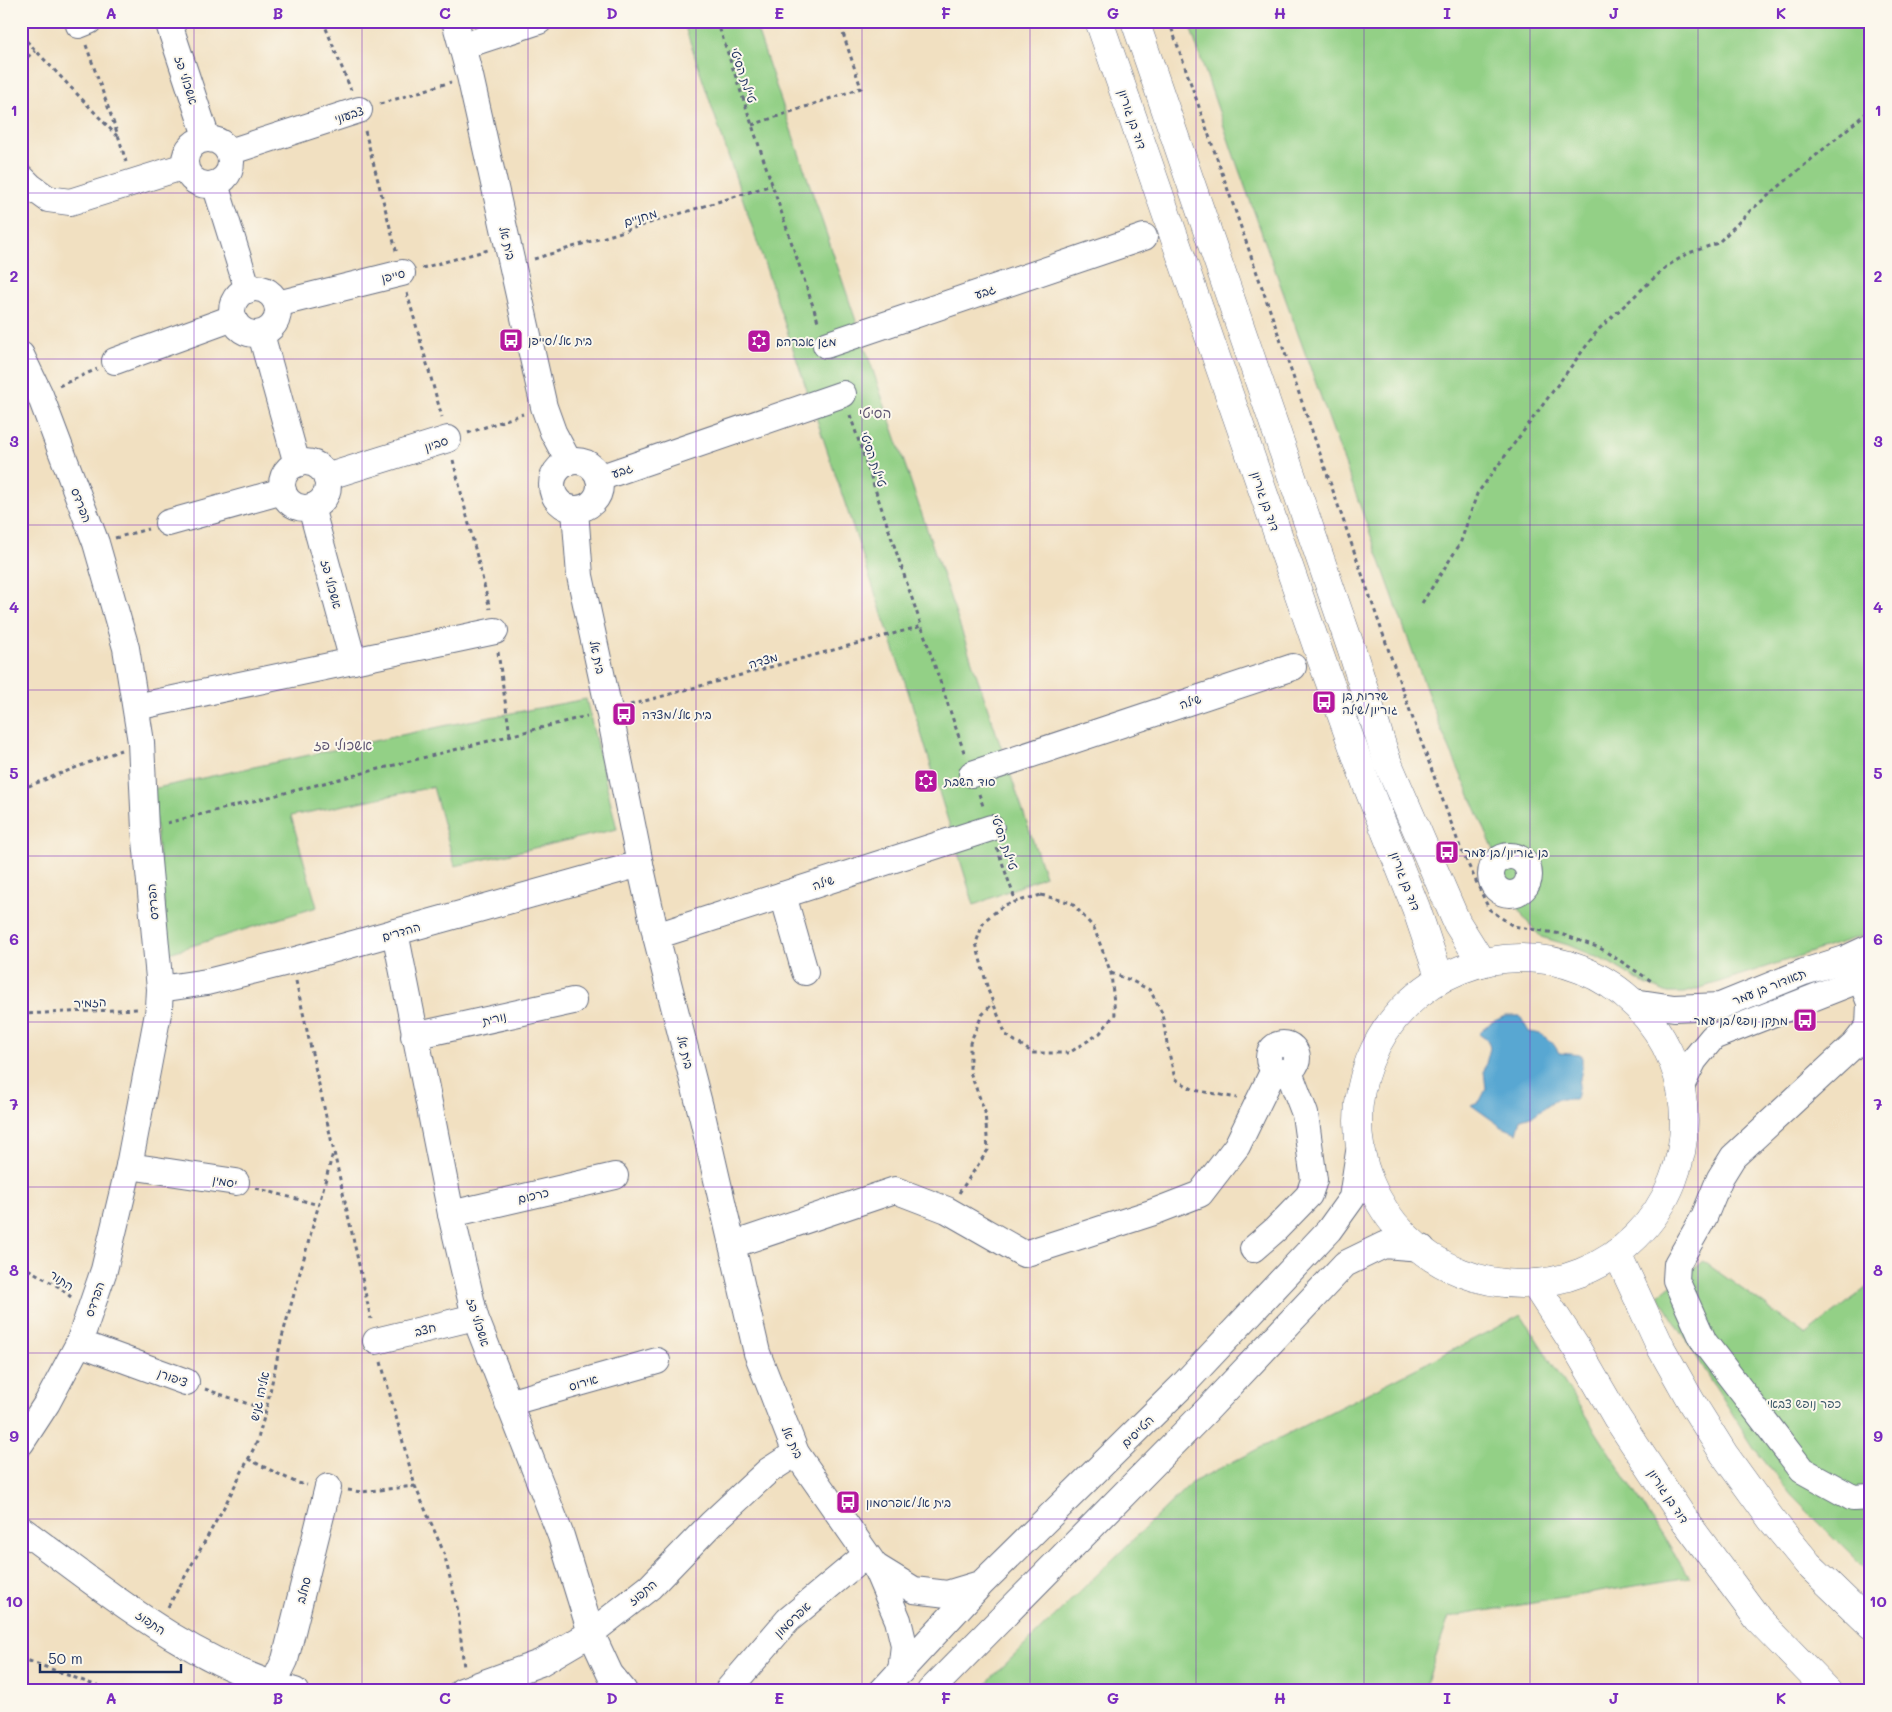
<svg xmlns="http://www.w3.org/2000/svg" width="1892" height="1712" font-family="Mali,'Playpen Sans Hebrew',sans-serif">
<rect width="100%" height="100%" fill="#fbf7ec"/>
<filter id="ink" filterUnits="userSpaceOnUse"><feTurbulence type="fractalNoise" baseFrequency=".02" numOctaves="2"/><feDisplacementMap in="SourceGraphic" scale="10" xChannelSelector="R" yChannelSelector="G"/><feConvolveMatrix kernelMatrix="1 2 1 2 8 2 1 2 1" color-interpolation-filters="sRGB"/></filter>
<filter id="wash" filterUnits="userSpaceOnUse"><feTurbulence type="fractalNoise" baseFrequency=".0096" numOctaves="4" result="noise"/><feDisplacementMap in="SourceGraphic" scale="20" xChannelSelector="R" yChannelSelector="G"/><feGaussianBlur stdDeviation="1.12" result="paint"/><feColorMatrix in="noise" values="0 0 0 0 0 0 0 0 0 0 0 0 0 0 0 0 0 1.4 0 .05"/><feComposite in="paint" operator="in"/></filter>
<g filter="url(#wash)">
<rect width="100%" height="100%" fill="#f1e0c1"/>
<!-- green -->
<g fill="#93d086" stroke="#578072">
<polygon points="683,21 754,21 1045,876 974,905 908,691"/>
<polygon points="1188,21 1871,21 1871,933 1685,993 1668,993 1643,983 1608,962 1568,945 1541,937 1523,917 1438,722 1234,156"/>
<polygon points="586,699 617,829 455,866 433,787 291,816 317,907 169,953 152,789 448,725"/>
<polygon points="1703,1261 1806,1335 1871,1284 1871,1575 1792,1496 1754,1448 1658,1295"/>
<polygon points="1521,1315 1689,1577 1449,1617 1424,1691 978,1691 1191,1483"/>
</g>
<!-- water -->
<path fill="#58a7d2" stroke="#3a6b98" d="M1505,1016H1520L1529,1032C1545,1033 1552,1040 1559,1053L1582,1055V1069L1576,1099H1556L1534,1115L1521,1119L1517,1133L1502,1127L1471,1105L1480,1101L1486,1089L1484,1071L1490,1048L1488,1041L1479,1034L1490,1023Z"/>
</g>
<g filter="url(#ink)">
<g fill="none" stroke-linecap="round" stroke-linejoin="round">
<!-- minor casing -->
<g stroke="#666d81" stroke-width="28">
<g id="minor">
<polyline points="168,21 207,139"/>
<polyline points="455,21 470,76 544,407 553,432 569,462"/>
<polyline points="79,25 89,21"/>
<polyline points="463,46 539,21"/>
<circle cx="208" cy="162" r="23"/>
<polyline points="229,152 359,110"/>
<polyline points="21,177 30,186 48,199 70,202 185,166"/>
<polyline points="215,184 248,290"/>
<circle cx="255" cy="311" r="23"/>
<polyline points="277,304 402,273"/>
<polyline points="261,334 297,464"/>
<polyline points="826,345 1144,237"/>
<polyline points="21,355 40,395 96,543 126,648 141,742 145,829 160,989 159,1008 129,1166 104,1270 79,1343 47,1403 21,1443"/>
<polyline points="115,361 233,318"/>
<circle cx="576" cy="485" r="24"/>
<circle cx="305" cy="485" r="23"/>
<polyline points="326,477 448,439"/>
<polyline points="599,478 843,394"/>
<polyline points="311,507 353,661"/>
<polyline points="575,510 580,576 609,710 640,864 656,936 703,1119 757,1353 796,1453 875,1566 898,1620 904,1645 901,1671"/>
<polyline points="168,523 283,491"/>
<polyline points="136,707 495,631"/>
<polyline points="972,774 1293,667"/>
<circle cx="1510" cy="875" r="19"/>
<polyline points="783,895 805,972"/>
<polyline points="395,932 451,1214 475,1317 561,1536 591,1633 610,1674 624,1691"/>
<polyline points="656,936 991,828"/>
<polyline points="1861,979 1870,1003 1869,1026 1854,1045 1733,1157 1720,1178 1704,1217 1677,1264 1676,1280 1704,1342 1802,1470 1853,1498 1871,1497"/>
<polyline points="160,989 207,982 292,961 640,864"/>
<polyline points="1634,1002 1674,1008 1720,1006 1804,972 1845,959 1871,947"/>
<polyline points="414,1036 573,1001"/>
<circle cx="1283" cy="1058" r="14"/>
<polyline points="1681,1086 1694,1060 1713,1037 1871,975"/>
<polyline points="129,1166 236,1182"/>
<polyline points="451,1214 615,1176"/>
<polyline points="732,1245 895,1190 947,1210 1024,1254 1151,1213 1200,1194 1237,1146 1274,1070"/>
<polyline points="1253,1249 1276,1229 1309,1195 1314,1180 1305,1114 1289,1072"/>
<polyline points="376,1341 475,1317"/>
<polyline points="79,1343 186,1382"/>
<polyline points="508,1403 657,1361"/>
<path d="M21,1529C106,1591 191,1663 295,1691"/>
<polyline points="875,1566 914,1590 947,1594 980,1584"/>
<polyline points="270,1691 285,1660 328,1487"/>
<polyline points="462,1691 540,1663 591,1633 650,1587 711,1524 768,1471 796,1453"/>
<polyline points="727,1691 788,1620 866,1555"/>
<polyline points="882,1691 982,1583 1183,1385 1329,1230 1352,1198 1359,1152"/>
<polyline points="930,1691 1206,1411 1345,1264 1384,1245 1422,1248"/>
</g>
</g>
<!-- major casing -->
<g stroke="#666d81" stroke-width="29">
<g id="major">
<polyline points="1099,21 1322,661 1366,783 1416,908 1440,979"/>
<polyline points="1135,21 1352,651 1387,761 1457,923 1482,963"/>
<circle cx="1521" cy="1121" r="163"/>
<polyline points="1617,1253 1661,1348 1692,1403 1724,1454 1771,1519 1808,1564 1871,1625"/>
<polyline points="1534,1283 1577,1349 1617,1418 1686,1522 1758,1619 1828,1691"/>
</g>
</g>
<!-- path -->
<g stroke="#666d81" stroke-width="3" stroke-dasharray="4 4" stroke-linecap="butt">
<polyline points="323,21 351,90"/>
<polyline points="717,21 819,324"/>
<polyline points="1169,21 1406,700 1460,847 1489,909 1513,926 1561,934 1600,948 1653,982"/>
<polyline points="21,35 117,136"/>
<polyline points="86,45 119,138 126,162"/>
<polyline points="21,62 35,51"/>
<polyline points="380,104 451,82"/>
<polyline points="752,125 861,88 839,21"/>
<polyline points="365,131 397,254"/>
<polyline points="534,259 772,185"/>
<polyline points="422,268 488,250"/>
<polyline points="407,293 442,417"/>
<polyline points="59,386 97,369"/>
<polyline points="850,415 965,755"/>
<polyline points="468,433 523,414"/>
<polyline points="453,460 490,609"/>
<polyline points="115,538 148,529"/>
<polyline points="1422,603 1460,544 1477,494 1598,330 1667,266 1689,253 1718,243 1750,211 1871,109"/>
<polyline points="498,652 510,735"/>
<polyline points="630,705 922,626"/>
<polyline points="21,789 121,750"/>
<polyline points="979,794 984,809"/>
<polyline points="167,823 587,716"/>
<polyline points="997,848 1016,902"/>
<polygon points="1041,895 1072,903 1094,928 1111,973 1115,1014 1100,1033 1069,1053 1033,1053 1006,1035 988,990 976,943 984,921 1004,905"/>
<polyline points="1111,973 1130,980 1150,990 1162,1013 1167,1044 1175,1079 1194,1090 1237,1098"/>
<polyline points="296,981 371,1319"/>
<polyline points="21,1014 138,1009"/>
<polyline points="256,1188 319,1205"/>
<polyline points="959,1193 988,1150 985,1112 970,1072 970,1043 982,1015 993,1003"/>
<polyline points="21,1265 59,1287 71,1297"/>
<polyline points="381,1362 415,1486 444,1553 458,1611 464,1668"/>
<polyline points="205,1389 266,1410"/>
<polyline points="248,1459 297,1483 307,1485"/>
<polyline points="348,1490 361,1492 415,1486"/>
<polyline points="168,1607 224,1507 257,1442 266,1410 281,1341 333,1153"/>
<polyline points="21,1658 111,1691"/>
</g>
<!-- minor -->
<use href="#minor" stroke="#fff" stroke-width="26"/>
<!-- major -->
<use href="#major" stroke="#fff" stroke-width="28"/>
</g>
</g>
<!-- grid -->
<path fill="none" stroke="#7b2cbf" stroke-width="1" stroke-opacity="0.55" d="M194,21V1691M362,21V1691M528,21V1691M696,21V1691M862,21V1691M1030,21V1691M1196,21V1691M1364,21V1691M1530,21V1691M1698,21V1691M21,193H1871M21,359H1871M21,525H1871M21,690H1871M21,856H1871M21,1022H1871M21,1187H1871M21,1353H1871M21,1519H1871"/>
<!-- icons -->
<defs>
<g id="bus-square" transform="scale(1.25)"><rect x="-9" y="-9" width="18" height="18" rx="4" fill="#b5179e" stroke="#fbf7ec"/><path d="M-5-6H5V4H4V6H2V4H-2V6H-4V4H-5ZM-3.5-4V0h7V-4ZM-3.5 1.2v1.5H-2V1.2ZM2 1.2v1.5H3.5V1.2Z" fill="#fff"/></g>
<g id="synagogue-square" transform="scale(1.25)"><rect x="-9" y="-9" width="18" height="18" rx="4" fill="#b5179e" stroke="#fbf7ec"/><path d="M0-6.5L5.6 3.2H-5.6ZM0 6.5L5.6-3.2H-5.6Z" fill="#fff"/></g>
</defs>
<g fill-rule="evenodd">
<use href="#bus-square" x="511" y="340"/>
<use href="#synagogue-square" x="759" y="341"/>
<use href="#bus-square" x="1324" y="702"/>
<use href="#bus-square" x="624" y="714"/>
<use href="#synagogue-square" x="926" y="781"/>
<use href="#bus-square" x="1447" y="852"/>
<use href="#bus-square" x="1805" y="1020"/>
<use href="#bus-square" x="848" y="1502"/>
</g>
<g text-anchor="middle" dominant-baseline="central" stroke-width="4" stroke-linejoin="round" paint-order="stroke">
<!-- street labels -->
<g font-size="12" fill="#1b2f5e" stroke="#fbf7ec">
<text transform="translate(744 75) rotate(71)">טיילת הסיטי</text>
<text transform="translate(187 80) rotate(72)">אשכולי פז</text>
<text transform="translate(349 114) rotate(-18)">צבעוני</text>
<text transform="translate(1133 119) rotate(71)">דוד בן גוריון</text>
<text transform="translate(640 217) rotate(-17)">מחניים</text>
<text transform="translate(508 243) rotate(76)">בית אל</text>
<text transform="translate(393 275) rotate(-14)">סייפן</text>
<text transform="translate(985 291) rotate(-18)">גבע</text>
<text transform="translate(436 443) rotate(-18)">סביון</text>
<text transform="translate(874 459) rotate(71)">טיילת הסיטי</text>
<text transform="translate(622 470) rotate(-19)">גבע</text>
<text transform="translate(1266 501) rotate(71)">דוד בן גוריון</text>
<text transform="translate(82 505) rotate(69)">הפרדס</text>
<text transform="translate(332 584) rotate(75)">אשכולי פז</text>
<text transform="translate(598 657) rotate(78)">בית אל</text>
<text transform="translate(763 660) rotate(-15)">מצדה</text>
<text transform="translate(1190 701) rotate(-19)">שילה</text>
<text transform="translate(1005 842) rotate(71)">טיילת הסיטי</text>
<text transform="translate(1406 881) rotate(69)">דוד בן גוריון</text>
<text transform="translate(823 882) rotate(-18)">שילה</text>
<text transform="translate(152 902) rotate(-95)">הפרדס</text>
<text transform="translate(401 931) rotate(-16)">ההדרים</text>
<text transform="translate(1769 986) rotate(-22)">תאודור בן עמר</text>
<text transform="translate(90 1002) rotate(-3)">הזמיר</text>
<text transform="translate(494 1018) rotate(-13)">נורית</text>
<text transform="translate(686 1052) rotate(76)">בית אל</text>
<text transform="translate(225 1181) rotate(10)">יסמין</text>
<text transform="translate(533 1195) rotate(-13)">כרכום</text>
<text transform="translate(62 1280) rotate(35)">התור</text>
<text transform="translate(94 1299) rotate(-71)">הפרדס</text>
<text transform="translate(479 1322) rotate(72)">אשכולי פז</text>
<text transform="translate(425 1329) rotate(-14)">חצב</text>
<text transform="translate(173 1377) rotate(20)">ציפורן</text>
<text transform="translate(583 1382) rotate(-16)">אירוס</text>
<text transform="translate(259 1396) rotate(-77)">אליהו גניש</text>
<text transform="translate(1137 1431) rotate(-44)">הטייסים</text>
<text transform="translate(793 1442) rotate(65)">בית אל</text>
<text transform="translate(1669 1496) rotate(56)">דוד בן גוריון</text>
<text transform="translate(303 1590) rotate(-76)">סחלב</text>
<text transform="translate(642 1592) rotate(-40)">התפוז</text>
<text transform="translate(792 1619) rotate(-44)">אפרסמון</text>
<text transform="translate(151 1622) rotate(34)">התפוז</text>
</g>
<!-- poi labels -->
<g font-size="12" fill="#1b2f5e" stroke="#fbf7ec" text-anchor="start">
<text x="528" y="340">בית אל/סייפן</text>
<text x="776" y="341">מגן אברהם</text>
<text x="1342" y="695">שדרות בן<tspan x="1342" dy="14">גוריון/שילה</tspan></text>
<text x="642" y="714">בית אל/מצדה</text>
<text x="944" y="781">סוד השבת</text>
<text x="1464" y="852">בן גוריון/בן עמר</text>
<text x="1788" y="1020" text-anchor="end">מתקן נופש/בן עמר</text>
<text x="866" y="1502">בית אל/אפרסמון</text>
</g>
<!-- park labels -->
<g font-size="12" fill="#395768" stroke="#fbf7ec">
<text x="1804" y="1403">כפר נופש צבאי</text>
</g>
<!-- neighbourhood labels -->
<g font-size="14" fill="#5f5774" stroke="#fbf7ec">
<text x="875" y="412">הסיטי</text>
<text x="343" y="744">אשכולי פז</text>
</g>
</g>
<!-- margin -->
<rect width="1892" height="1712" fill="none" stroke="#fbf7ec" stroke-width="55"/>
<!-- scale -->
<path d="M40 1664v8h141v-8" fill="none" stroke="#1b2f5e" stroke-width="2.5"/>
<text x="48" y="1664" font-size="15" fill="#1b2f5e" stroke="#fbf7ec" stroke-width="4" paint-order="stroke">50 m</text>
<rect x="28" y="28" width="1836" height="1656" fill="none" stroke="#7b2cbf" stroke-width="2"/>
<g font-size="16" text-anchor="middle" font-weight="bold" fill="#7b2cbf">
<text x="111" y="19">A</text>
<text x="278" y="19">B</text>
<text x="445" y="19">C</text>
<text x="612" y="19">D</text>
<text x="779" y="19">E</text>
<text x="946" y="19">F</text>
<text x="1113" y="19">G</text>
<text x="1280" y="19">H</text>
<text x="1447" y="19">I</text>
<text x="1614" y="19">J</text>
<text x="1781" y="19">K</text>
<text x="14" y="116">1</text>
<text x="1878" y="116">1</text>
<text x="14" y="282">2</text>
<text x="1878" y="282">2</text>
<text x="14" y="447">3</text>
<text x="1878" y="447">3</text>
<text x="14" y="613">4</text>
<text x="1878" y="613">4</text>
<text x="14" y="779">5</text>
<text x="1878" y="779">5</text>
<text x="14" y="945">6</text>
<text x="1878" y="945">6</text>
<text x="14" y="1110">7</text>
<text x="1878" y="1110">7</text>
<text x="14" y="1276">8</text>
<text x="1878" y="1276">8</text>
<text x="14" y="1442">9</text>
<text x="1878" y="1442">9</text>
<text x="14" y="1607">10</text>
<text x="1878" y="1607">10</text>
<text x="111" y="1704">A</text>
<text x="278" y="1704">B</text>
<text x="445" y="1704">C</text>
<text x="612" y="1704">D</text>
<text x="779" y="1704">E</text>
<text x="946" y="1704">F</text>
<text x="1113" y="1704">G</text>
<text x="1280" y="1704">H</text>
<text x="1447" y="1704">I</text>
<text x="1614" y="1704">J</text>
<text x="1781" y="1704">K</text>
</g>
</svg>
